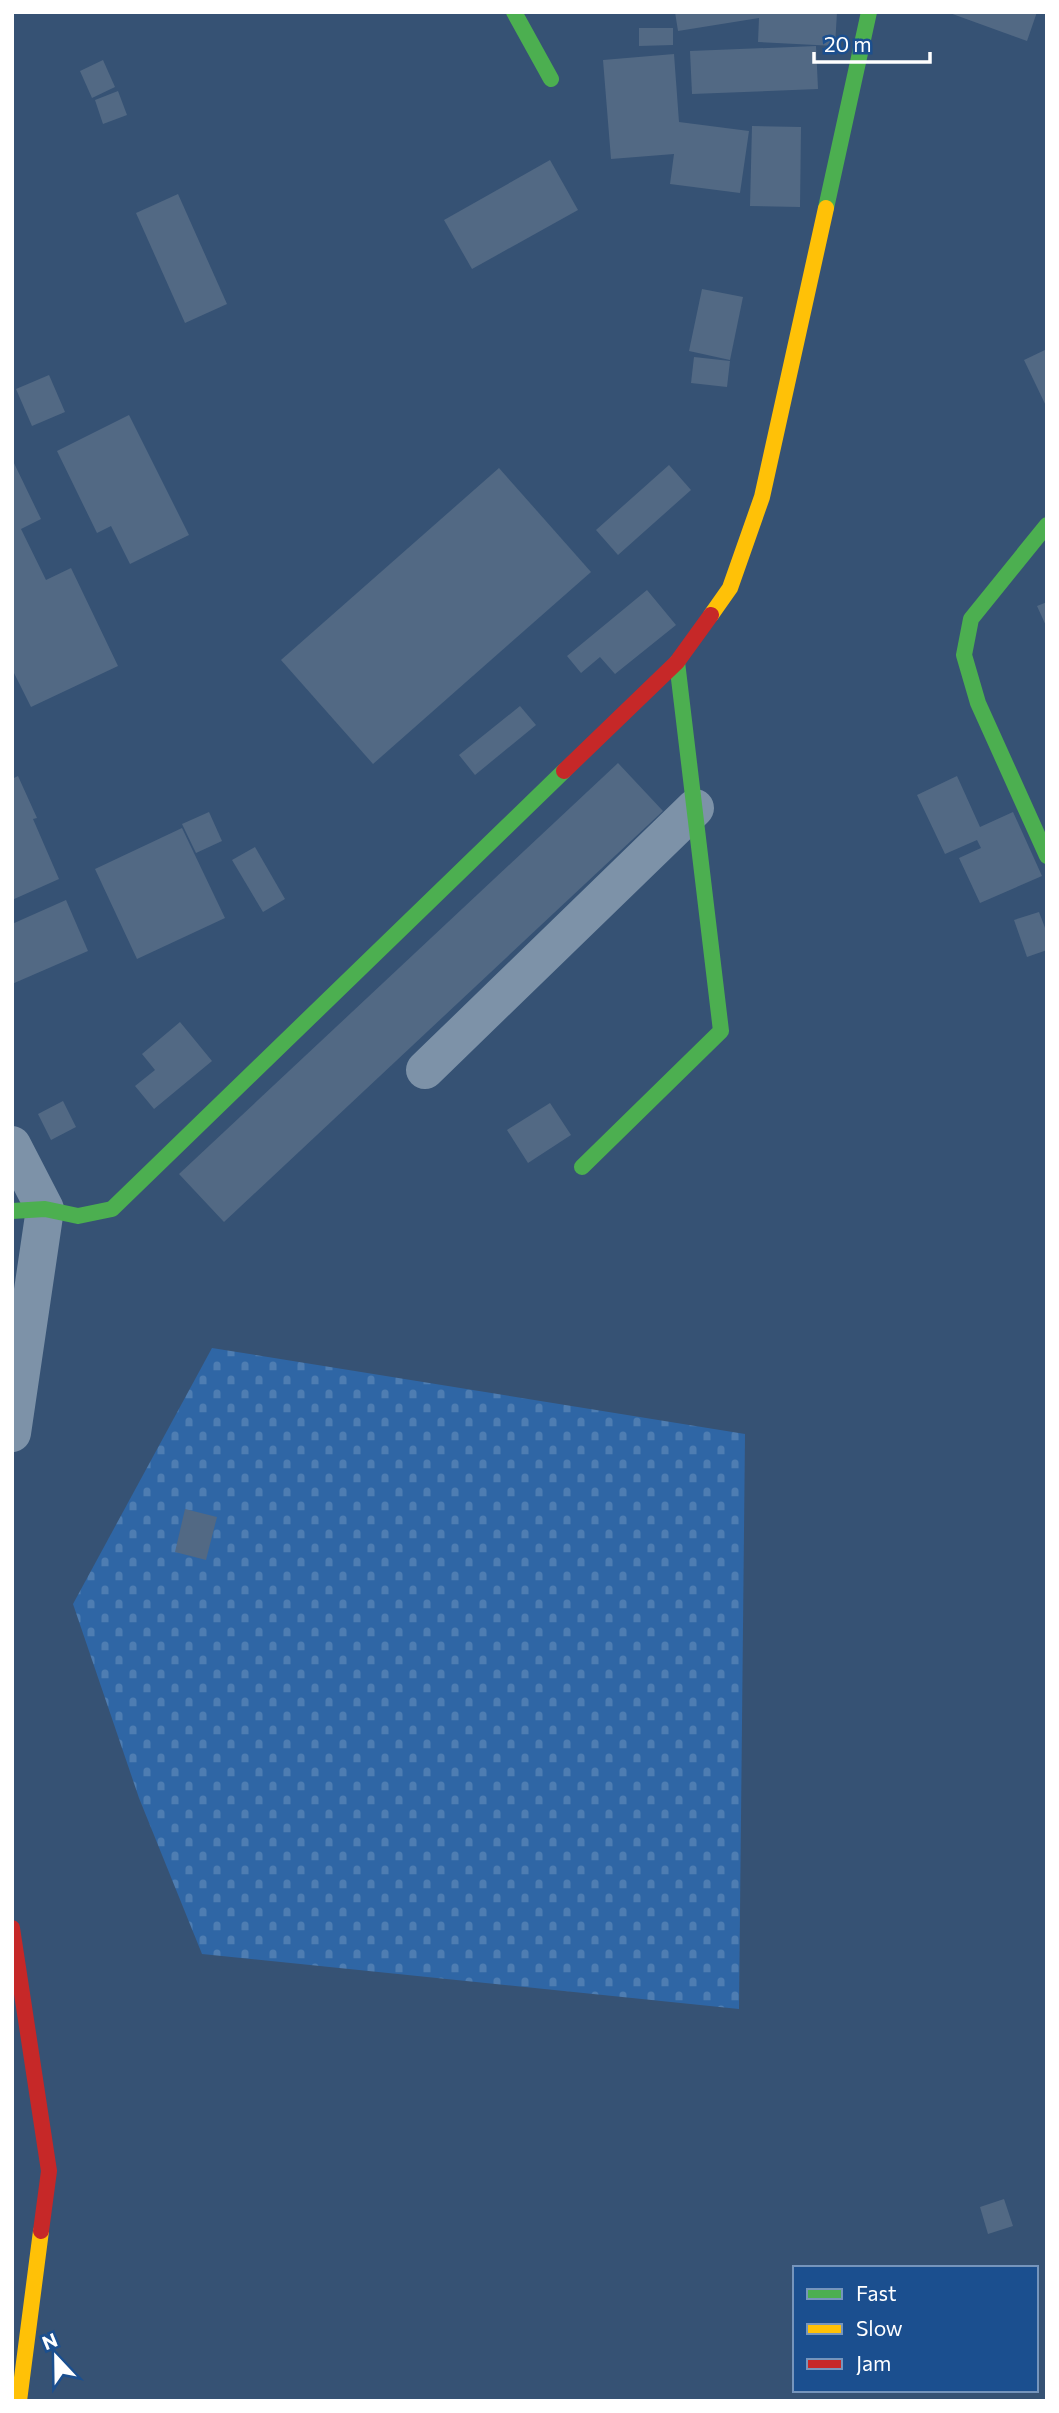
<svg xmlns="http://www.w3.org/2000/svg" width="1059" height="2413" font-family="Commissioner,sans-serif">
<defs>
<pattern id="cemetery-stones" width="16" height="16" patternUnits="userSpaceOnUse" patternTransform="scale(1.75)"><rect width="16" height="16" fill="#2f66a5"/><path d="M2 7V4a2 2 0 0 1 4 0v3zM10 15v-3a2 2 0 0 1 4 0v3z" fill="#4e7db2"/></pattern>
</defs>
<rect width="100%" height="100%" fill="#365274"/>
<!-- cemetery -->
<polygon fill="url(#cemetery-stones)" points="212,1348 745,1434 739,2009 202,1954 139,1798 73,1604"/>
<!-- building -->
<g fill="#526984">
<polygon points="675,12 837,12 835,46 758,42 759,18 678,31"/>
<polygon points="947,12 1037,12 1027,41"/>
<polygon points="639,28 673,28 673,45 639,46"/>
<polygon points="816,46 818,89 692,94 690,51"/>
<polygon points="674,54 679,122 749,131 740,193 670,184 674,154 611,159 603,60"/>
<polygon points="103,60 115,87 92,98 80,71"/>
<polygon points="118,91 127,115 103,124 95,100"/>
<polygon points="752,126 801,127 800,207 750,206"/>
<polygon points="550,160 578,210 472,269 444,220"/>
<polygon points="178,194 227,304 185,323 136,213"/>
<polygon points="702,289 743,297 730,360 689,351"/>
<polygon points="1047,349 1047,408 1024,360"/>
<polygon points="694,357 730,361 727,387 691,383"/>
<polygon points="49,375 65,412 32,426 16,389"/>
<polygon points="129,415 189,535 130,564 111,526 97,533 57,451"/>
<polygon points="12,459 41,519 21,529 46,580 71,568 118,666 31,707 12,669"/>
<polygon points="669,465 691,490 618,555 596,530"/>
<polygon points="499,468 591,572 373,764 281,660"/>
<polygon points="647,590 676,625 615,674 600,657 581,673 567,656"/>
<polygon points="1047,602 1047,628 1037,606"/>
<polygon points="520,706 536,725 475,775 459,755"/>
<polygon points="618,763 663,811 224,1222 179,1174"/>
<polygon points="18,776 37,818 33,819 59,879 12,900 12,779"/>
<polygon points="957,776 980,827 1013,812 1042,876 980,903 959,858 981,848 977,840 945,854 917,795"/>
<polygon points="209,812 222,841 196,853 182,824"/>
<polygon points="182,828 225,918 137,959 95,869"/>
<polygon points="255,847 285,899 263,912 232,860"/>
<polygon points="66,900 88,951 12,984 12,924"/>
<polygon points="1039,912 1047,933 1047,950 1027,957 1014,920"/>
<polygon points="180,1022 212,1061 154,1109 135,1086 155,1070 142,1054"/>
<polygon points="63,1101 76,1127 51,1140 38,1114"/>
<polygon points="550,1103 571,1135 528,1163 507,1130"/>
<polygon points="185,1509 217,1517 206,1560 175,1552"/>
<polygon points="1004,2199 1013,2226 988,2234 980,2207"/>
</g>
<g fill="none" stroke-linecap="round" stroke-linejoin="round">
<!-- street -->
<g stroke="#7d92a8" stroke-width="38">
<polyline points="425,1070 695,808"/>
<polyline points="12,1145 45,1209 12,1433"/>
</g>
<!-- fast -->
<g stroke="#4caf50" stroke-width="16">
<polyline points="514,12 551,79"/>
<polyline points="826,208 869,12"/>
<polyline points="1047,525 971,619 964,655 978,703 1047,856"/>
<polyline points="582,1167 721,1031 677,662"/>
<polyline points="12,1211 45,1209 78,1216 112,1209 564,771"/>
</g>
<!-- slow -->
<g stroke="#ffc107" stroke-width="16">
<polyline points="711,615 730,588 762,497 826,208"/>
<polyline points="19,2401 41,2231"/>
</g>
<!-- jam -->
<g stroke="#c62828" stroke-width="16">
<polyline points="564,771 677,662 711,615"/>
<polyline points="12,1928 49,2171 41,2231"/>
</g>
</g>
<!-- border -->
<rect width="1059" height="2413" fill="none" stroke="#ffffff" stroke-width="28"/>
<!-- legend -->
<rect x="793" y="2266" width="245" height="126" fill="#1b4f8f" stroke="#7695bc" stroke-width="2"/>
<rect x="807" y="2289" width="35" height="10" fill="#4caf50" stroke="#7695bc" stroke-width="2"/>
<text x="856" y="2301" font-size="21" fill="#ffffff">Fast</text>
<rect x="807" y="2324" width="35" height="10" fill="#ffc107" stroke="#7695bc" stroke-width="2"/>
<text x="856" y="2336" font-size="21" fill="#ffffff">Slow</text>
<rect x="807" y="2359" width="35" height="10" fill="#c62828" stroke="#7695bc" stroke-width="2"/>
<text x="856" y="2371" font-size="21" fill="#ffffff">Jam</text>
<!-- north arrow -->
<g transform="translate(56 2357) rotate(338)" stroke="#1b4f8f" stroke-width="5" paint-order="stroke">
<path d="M0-5L12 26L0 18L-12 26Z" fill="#ffffff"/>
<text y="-10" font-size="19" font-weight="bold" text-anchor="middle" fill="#ffffff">N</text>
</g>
<!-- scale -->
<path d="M814 52v10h116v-10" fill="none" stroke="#ffffff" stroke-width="3.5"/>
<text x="824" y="52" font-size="21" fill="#ffffff" stroke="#1b4f8f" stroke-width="5" paint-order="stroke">20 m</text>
</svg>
